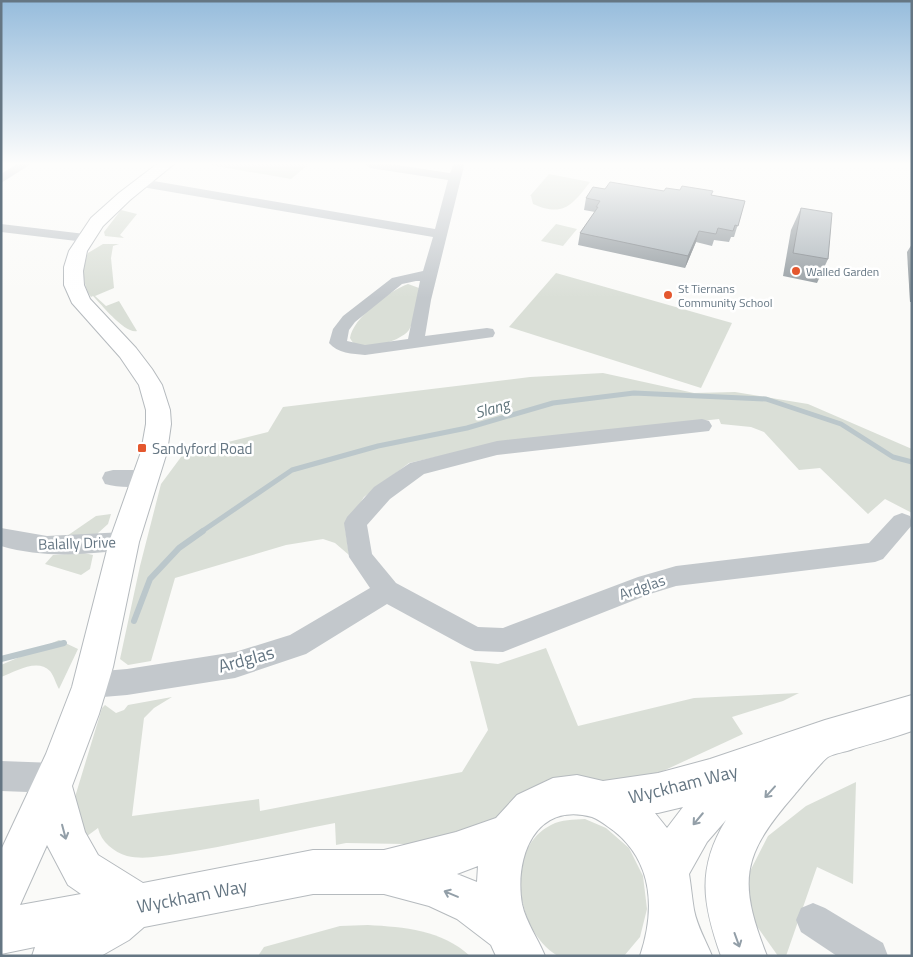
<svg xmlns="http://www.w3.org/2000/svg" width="913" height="957" font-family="'Titillium Web',sans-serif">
<rect width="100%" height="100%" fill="#fafaf8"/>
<!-- green -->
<g fill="#dadfd7">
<polygon points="218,164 309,164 291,179 210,165"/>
<path d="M549,174L590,182C573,204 564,218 533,204L531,196H530Z"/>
<polygon points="121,210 137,214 120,235 124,238 105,236 104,232"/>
<polygon points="556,224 577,229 563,246 541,241"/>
<path d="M103,244H119L113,246L111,258L114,288L95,296L106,306L119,301L137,331C125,334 102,305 93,296L91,297C82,284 82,268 88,253Z"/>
<polygon points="556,273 732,323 701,388 509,327"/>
<path d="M408,284L419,288C417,301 416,318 409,330C401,341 367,351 355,344C353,343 351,340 350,338C353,318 389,291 408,284Z"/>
<polygon points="603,373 694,393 735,392 808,404 912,449 912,513 885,499 868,514 820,468 799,470 764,432 751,427 721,424 719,419 499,443 409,463 364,497 345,527 349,555 335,543 323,539 286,545 175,578 151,661 128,665 120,659 140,566 161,484 184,453 268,432 283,407 530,377"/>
<polygon points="111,514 108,524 98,533 97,537 64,538 96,516"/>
<polygon points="84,553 93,555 90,569 81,575 45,564 53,555"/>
<path d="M59,640L78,649L59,689C56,684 54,676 50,671C37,658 15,672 1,677V665Z"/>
<path d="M546,648L578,726L694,698L799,693L783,701L732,717L743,734L650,777L500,820L424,846L404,844L346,843L336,845L335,823C282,833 230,846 176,854C161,856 143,860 127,856C114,852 101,842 98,828L79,842L73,813L75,797L102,708L105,705L116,713L124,710L128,705L172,697L154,708L144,718L132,816L259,799L260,811L462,772L488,730L470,661L498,664Z"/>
<polygon points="856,782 853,884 817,867 786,956 778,956 751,918 745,881 768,836 806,806"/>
<path d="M585,819L606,828L629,848L643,876L647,909L640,937L624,956H558C516,932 503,849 551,825C562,819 573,820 585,819Z"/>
<path d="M368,925C404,927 442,930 470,956H258L264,947L340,926Z"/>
</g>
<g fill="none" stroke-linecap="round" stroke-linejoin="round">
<!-- stream-far1 -->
<polyline stroke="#bbc7cb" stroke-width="5" points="201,532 292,470 378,446 467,428 553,403 634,393 766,399 841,424 893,457 912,462"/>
<!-- stream -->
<g stroke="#bbc7cb" stroke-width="6">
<polyline points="134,621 150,579 179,548 203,531"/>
<polyline points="1,659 64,643"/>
</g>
<!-- major casing -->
<g stroke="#b5babe" stroke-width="2">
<path id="major" d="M157,164H174L130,200L103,226L87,251L83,271L84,285L90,299L136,348L152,369L162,385L170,410L171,424L167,452L139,542L113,667L99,714L72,786L85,832L98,855L143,883L313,850H384L456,832L496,818L517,795L553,778L577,775L603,781L658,773L710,759L825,720L912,695V731C892,738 873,743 853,749C846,752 835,753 828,757C823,760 801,787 795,794C742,855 737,880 767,956H721C703,905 696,869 726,820L707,842L689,874C691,886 692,898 694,910C697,926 706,941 712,956H640C655,911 654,863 614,831C607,826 600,820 592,817C535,801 514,858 522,904C526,923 538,938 545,956H496L491,945L457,919L429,906L384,894H313L144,927L129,940L101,956H32L35,947L1,954V850L46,754L72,687L109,542L141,452L146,424V410L139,385L120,357L72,303L64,285V267L69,251L91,218L119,193ZM683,807L667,828L655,813H658ZM47,845L68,885L81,894L20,905ZM478,866L477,882L457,874Z"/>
</g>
<!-- minor -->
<g fill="#c3c8cc" fill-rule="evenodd">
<polygon points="17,164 31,164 1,183 1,174"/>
<path d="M364,164H391L450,173L454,164H462L464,166L431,300L425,336L487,328L493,329L495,333L493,337L365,355C353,354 337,353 329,343L333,329L343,316L392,278L423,271L433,237L142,187L136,183L142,179L435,229L448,180L370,168ZM416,281H420L408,339L365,345L347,341L349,330L355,322L402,284Z"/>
<polygon points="1,224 85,234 92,238 85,242 1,232"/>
<polygon points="702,419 709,421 712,426 709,431 497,455 424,474 390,499 367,525 372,554 396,583 478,627 503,628 638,577 676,566 869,543 894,516 902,513 910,516 912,525 883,559 875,562 676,586 650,594 503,652 475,651 466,647 387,604 306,654 235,678 127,695 91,698 81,694 77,685 81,676 91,672 127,669 235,652 290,635 370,588 349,557 344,523 347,517 374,487 410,463 497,441"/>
<path d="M113,470H144L152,472L155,478L152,484C138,488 119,488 105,484L102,478L105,472Z"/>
<path d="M1,528L47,536L124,532L132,534L136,541L132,548L124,550C82,555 42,558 1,546Z"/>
<polygon points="1,761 55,763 66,767 70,778 66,789 55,793 1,791"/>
<polygon points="813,903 825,908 883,943 888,956 837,956 801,932 796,920 801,908"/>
</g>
<!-- major -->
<use href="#major" fill="#fff" fill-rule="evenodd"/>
</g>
<!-- wall -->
<g fill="#929a9f">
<polygon points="605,189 664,191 711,195 745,201 734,237 731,237 729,242 714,240 712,246 696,242 685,268 578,245 580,233 595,212 584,210 586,198"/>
<polygon points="801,208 828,259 817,283 783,276 791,230"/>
<polygon points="912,244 912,302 910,302 907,252"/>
</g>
<!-- shaded-wall -->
<polygon fill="#777d82" points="699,231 696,242 685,268 688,256"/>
<!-- building -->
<g fill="#aab3b9" stroke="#777d82">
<polygon points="610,182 664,191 666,188 680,190 682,186 713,191 711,195 745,201 738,226 735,225 733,231 718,228 716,234 699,231 688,256 580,233 598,207 596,207 600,201 586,198 593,187 605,189"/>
<polygon points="801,208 832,213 828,259 793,253"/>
</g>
<!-- one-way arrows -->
<defs><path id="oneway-shaft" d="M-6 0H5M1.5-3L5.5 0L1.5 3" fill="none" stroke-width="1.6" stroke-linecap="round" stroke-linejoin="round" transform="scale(1.25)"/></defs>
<g stroke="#939fa8">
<use href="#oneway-shaft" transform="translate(770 792) rotate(132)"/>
<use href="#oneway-shaft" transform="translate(698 819) rotate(130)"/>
<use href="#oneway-shaft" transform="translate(64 832) rotate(75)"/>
<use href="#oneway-shaft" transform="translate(451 894) rotate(-157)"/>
<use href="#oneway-shaft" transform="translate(737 940) rotate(70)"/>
</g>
<!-- sky -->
<linearGradient id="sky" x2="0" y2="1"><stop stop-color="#96bcdc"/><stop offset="0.55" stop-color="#fdfdfc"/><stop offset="1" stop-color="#fdfdfc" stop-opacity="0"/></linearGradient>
<rect width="913" height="298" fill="url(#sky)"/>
<!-- markers -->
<g fill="#e4572e" stroke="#fff" stroke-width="2">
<circle cx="796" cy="271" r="5"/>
<circle cx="668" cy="295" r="5"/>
<rect x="137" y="443" width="10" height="10" rx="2.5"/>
</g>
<g text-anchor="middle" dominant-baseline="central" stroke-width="5" stroke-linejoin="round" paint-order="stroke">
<!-- far-poi labels -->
<g font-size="12" fill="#657683" stroke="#fff" text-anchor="start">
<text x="806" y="271">Walled Garden</text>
<text x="678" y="288">St Tiernans<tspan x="678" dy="14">Community School</tspan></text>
</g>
<!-- poi labels -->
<g font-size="15" fill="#657683" stroke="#fff" text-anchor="start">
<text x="152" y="448">Sandyford Road</text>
</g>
<!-- street labels -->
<g font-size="15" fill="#657683" stroke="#fff">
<text transform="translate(77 543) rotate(-2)">Balally Drive</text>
<text transform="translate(642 587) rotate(-19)">Ardglas</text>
</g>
<!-- water labels -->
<g font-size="16" font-style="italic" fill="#60757c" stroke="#fff">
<text transform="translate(492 408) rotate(-16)">Slang</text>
</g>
<!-- near-street labels -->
<g font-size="18" fill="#657683" stroke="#fff">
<text transform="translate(246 659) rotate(-15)">Ardglas</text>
<text transform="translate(683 784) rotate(-14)">Wyckham Way</text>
<text transform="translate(192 896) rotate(-11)">Wyckham Way</text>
</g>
</g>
<!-- border -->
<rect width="913" height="957" fill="none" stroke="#657683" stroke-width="5"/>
</svg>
